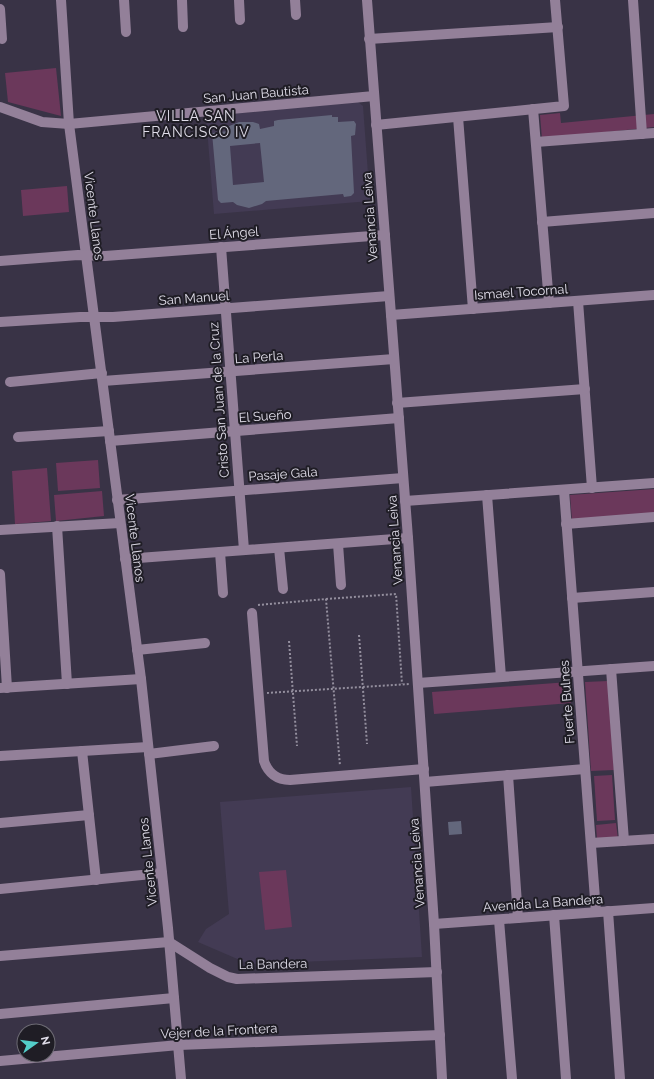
<svg xmlns="http://www.w3.org/2000/svg" width="654" height="1079" font-family="Raleway,sans-serif">
<rect width="100%" height="100%" fill="#393346"/>
<!-- built -->
<g fill="#433b54">
<polygon points="358,102 363,106 370,201 214,214 206,116"/>
<polygon points="411,787 422,957 249,964 198,942 206,929 229,914 220,802"/>
</g>
<!-- green -->
<g fill="#6b385b">
<polygon points="56,68 61,116 8,102 5,73"/>
<polygon points="560,113 561,123 654,114 654,127 542,139 540,115"/>
<polygon points="67,186 69,212 23,216 21,190"/>
<polygon points="98,460 100,488 58,491 56,463"/>
<polygon points="47,468 51,521 15,524 12,471"/>
<polygon points="654,489 654,514 572,520 570,495"/>
<polygon points="102,491 104,516 56,521 54,495"/>
<polygon points="608,681 614,770 591,771 585,682"/>
<polygon points="569,682 571,703 434,714 432,692"/>
<polygon points="612,775 615,820 597,821 594,776"/>
<polygon points="616,823 618,839 597,840 596,825"/>
<polygon points="286,870 292,927 265,930 259,872"/>
</g>
<!-- building -->
<g fill="#63677c" fill-rule="evenodd">
<path d="M332,115V117H338V122L354,121L356,124L355,135L351,136L354,193L351,196L344,197L343,194L266,201L262,204L249,208L237,205L233,202L221,203L218,200L212,133L228,131L227,127L239,122H253L259,124L260,129L274,126V121L278,120ZM260,143L264,182L233,185L230,146Z"/>
<polygon points="461,821 462,834 449,835 448,822"/>
</g>
<g fill="none" stroke-linecap="round" stroke-linejoin="round">
<!-- path -->
<g stroke="#948f9e" stroke-width="2" stroke-dasharray="2 2" stroke-linecap="butt">
<polyline points="326,599 396,594 402,684"/>
<polyline points="258,605 326,599 340,766"/>
<polyline points="359,635 367,744"/>
<polyline points="289,641 297,746"/>
<polyline points="267,693 409,684"/>
</g>
<!-- minor -->
<g stroke="#938099" stroke-width="10">
<polyline points="61,0 69,124 141,679 168,928 181,1079"/>
<polyline points="124,0 126,32"/>
<polyline points="182,0 183,27"/>
<polyline points="239,0 240,20"/>
<polyline points="295,0 296,15"/>
<polyline points="367,0 408,538 434,924 442,1079"/>
<polyline points="633,0 642,134"/>
<polyline points="0,9 2,39"/>
<polyline points="369,39 558,27"/>
<polyline points="0,107 42,122 69,124 374,96"/>
<polyline points="533,109 549,303"/>
<polyline points="458,117 473,309"/>
<polyline points="376,125 564,106 555,0"/>
<polyline points="536,142 654,133"/>
<polyline points="542,222 654,213"/>
<polyline points="221,247 244,550"/>
<polyline points="0,261 78,255 105,256 385,235"/>
<polyline points="578,301 592,488"/>
<polyline points="391,315 654,295"/>
<polyline points="0,322 80,317 113,317 389,296"/>
<polyline points="103,381 394,359"/>
<polyline points="10,382 102,373"/>
<polyline points="397,403 585,389"/>
<polyline points="18,437 109,431"/>
<polyline points="110,441 399,418"/>
<polyline points="564,490 596,912"/>
<polyline points="487,495 501,677"/>
<polyline points="117,500 403,478"/>
<polyline points="405,501 654,483"/>
<polyline points="566,524 654,517"/>
<polyline points="57,526 67,684"/>
<polyline points="0,530 120,523"/>
<polyline points="338,544 341,585"/>
<polyline points="279,548 283,589"/>
<polyline points="220,552 223,593"/>
<polyline points="125,559 408,538"/>
<polyline points="0,574 7,688"/>
<polyline points="572,598 654,592"/>
<path d="M252,613L264,761C268,773 277,780 290,780L424,769"/>
<polyline points="137,650 205,643"/>
<polyline points="611,669 624,841"/>
<polyline points="418,683 654,666"/>
<polyline points="0,688 141,679"/>
<polyline points="82,751 96,880"/>
<polyline points="149,754 214,746"/>
<polyline points="0,756 148,747"/>
<polyline points="508,775 518,918"/>
<polyline points="425,782 585,769"/>
<polyline points="0,823 89,815"/>
<polyline points="591,843 654,839"/>
<polyline points="0,889 162,873"/>
<polyline points="608,911 620,1079"/>
<polyline points="554,915 566,1079"/>
<polyline points="499,920 512,1079"/>
<polyline points="434,924 654,908"/>
<polyline points="0,956 169,942 210,968 228,977 237,979 437,972"/>
<polyline points="0,1014 174,998"/>
<polyline points="0,1061 179,1045 440,1035"/>
</g>
</g>
<g text-anchor="middle" dominant-baseline="central" stroke-width="4" stroke-linejoin="round" paint-order="stroke">
<!-- street labels -->
<g font-size="13" fill="#e0dde9" stroke="#1f1d25">
<text transform="translate(256 94) rotate(-5)">San Juan Bautista</text>
<text transform="translate(94 216) rotate(83)">Vicente Llanos</text>
<text transform="translate(370 217) rotate(-94)">Venancia Leiva</text>
<text transform="translate(234 233) rotate(-4)">El Ángel</text>
<text transform="translate(521 292) rotate(-4)">Ismael Tocornal</text>
<text transform="translate(194 298) rotate(-4)">San Manuel</text>
<text transform="translate(259 357) rotate(-4)">La Perla</text>
<text transform="translate(219 400) rotate(-94)">Cristo San Juan de la Cruz</text>
<text transform="translate(265 416) rotate(-4)">El Sueño</text>
<text transform="translate(283 474) rotate(-4)">Pasaje Gala</text>
<text transform="translate(135 538) rotate(83)">Vicente Llanos</text>
<text transform="translate(395 540) rotate(-94)">Venancia Leiva</text>
<text transform="translate(567 702) rotate(-94)">Fuerte Bulnes</text>
<text transform="translate(148 862) rotate(-96)">Vicente Llanos</text>
<text transform="translate(417 863) rotate(-94)">Venancia Leiva</text>
<text transform="translate(543 903) rotate(-4)">Avenida La Bandera</text>
<text transform="translate(273 964) rotate(-1)">La Bandera</text>
<text transform="translate(219 1031) rotate(-3)">Vejer de la Frontera</text>
</g>
<!-- neighbourhood labels -->
<g font-size="14" letter-spacing="1" fill="#e0dde9" stroke="#1f1d25">
<text x="196" y="116">VILLA SAN<tspan x="196" dy="16">FRANCISCO IV</tspan></text>
</g>
</g>
<!-- north arrow -->
<g transform="translate(36 1043) rotate(76)"><circle r="19" fill="#1f1d25" stroke="#6c6a73"/>
<path d="M0-3L7 15L0 10L-7 15Z" fill="#53cdc9"/>
<text y="-6" font-size="11" font-weight="bold" text-anchor="middle" fill="#e0dde9">N</text>
</g>
</svg>
